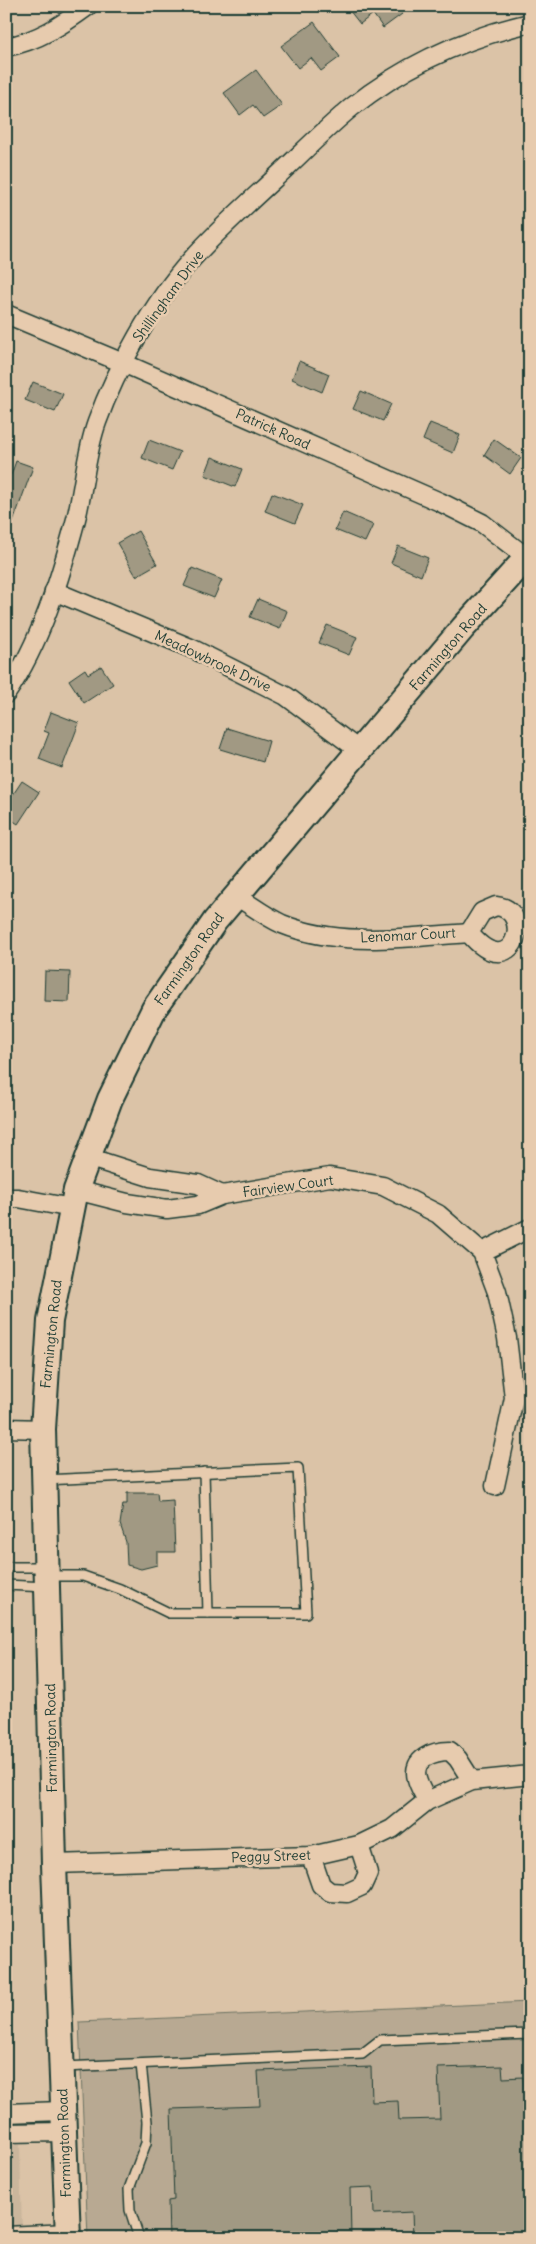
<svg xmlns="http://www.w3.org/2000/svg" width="536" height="2244" font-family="Delius,sans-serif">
<rect width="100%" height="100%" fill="#dbc3a7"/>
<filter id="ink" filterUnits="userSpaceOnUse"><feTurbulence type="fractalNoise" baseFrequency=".02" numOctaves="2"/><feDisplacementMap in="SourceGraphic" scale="10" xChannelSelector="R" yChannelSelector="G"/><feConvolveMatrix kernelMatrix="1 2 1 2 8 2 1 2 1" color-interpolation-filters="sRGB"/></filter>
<g filter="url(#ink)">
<!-- built -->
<polygon fill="#cab69c" points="6,2144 20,2144 22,2238 6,2238"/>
<!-- green -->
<g fill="#b8a992" stroke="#6c7363">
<polygon points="6,1611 10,1780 6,1780"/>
<polygon points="530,2002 530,2238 88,2238 79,2022"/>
</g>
<!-- building -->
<g fill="#a19983" stroke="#1f3d34">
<polygon points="346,6 396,6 402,14 383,28 373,14 360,24"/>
<polygon points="314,22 340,57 321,71 311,58 298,68 281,46"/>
<polygon points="256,70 282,105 263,118 253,105 240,115 224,93"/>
<polygon points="299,361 329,374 322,392 292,379"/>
<polygon points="33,382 63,394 55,412 25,400"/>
<polygon points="361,391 391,404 383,421 353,409"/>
<polygon points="430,423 460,435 453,453 423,440"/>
<polygon points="494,439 521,458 510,474 484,455"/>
<polygon points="149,440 180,452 172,470 142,458"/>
<polygon points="212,457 242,469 235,487 205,475"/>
<polygon points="16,461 33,467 8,536 6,536 6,473 11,475"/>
<polygon points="272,493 303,505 295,523 265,511"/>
<polygon points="343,512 373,525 365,542 335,530"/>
<polygon points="138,531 157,564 136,576 117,543"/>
<polygon points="398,546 428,558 421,576 391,563"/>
<polygon points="192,568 222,580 214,598 184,586"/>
<polygon points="258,599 287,611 280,629 250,617"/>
<polygon points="327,625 357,637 349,655 319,643"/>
<polygon points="101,666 113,684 84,703 69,680 85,669 88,674"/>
<polygon points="51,712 79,723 62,768 39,759 49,733 44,731"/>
<polygon points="227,728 269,741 263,762 220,749"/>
<polygon points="22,781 39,792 18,824 6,816 6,805"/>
<polygon points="45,971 70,972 69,1002 44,1001"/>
<polygon points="127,1493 157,1493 158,1501 173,1500 175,1552 157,1552 157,1565 141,1569 127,1565 126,1542 120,1524 123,1504 127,1504"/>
<polygon points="502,2066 503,2078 523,2077 524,2090 530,2090 530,2238 413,2238 412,2212 374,2214 373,2187 350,2188 351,2238 169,2238 168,2201 174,2200 171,2109 260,2106 258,2071 371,2067 372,2102 398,2101 399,2120 440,2119 438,2068"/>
</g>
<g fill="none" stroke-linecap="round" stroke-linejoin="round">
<!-- lane casing -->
<g stroke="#1f3d34" stroke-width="12">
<g id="lane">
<polyline points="204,1472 208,1613"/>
<polyline points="44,1480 298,1468 306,1613 169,1613 120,1589 83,1576 48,1576"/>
<polyline points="6,1567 46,1567"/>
<polyline points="6,1585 46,1587"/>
<polyline points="63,2067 362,2054 380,2040 530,2034"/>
<polyline points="139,2238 130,2210 129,2189 146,2143 147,2122 141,2064"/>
</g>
</g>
<!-- street casing -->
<g stroke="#1f3d34" stroke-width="21">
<g id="street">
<path d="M6,47C38,41 62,25 88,6"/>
<polyline points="6,314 123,363 440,502 482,523 530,560"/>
<polyline points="54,591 193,649 286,696 360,751"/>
<path d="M6,694C41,642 60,579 76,519C84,487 86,452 97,422C116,369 154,301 192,259C217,231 245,206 273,180C299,156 324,130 352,107C405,65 464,38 530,23"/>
<path d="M236,896C251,905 266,917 282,924C341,948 408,937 469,933"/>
<path d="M496,906C536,910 513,987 469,933L482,912Z"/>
<polyline points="87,1157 150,1177 198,1184 222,1195"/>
<polyline points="76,1190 127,1203 167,1209 198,1205 222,1195 330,1177 383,1186 438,1214 482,1252 497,1292 507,1338 514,1398 495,1486"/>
<polyline points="6,1198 18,1198 72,1208"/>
<polyline points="482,1252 530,1228"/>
<polyline points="6,1428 43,1429"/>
<path d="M427,1801C424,1794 419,1787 417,1779C411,1758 434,1751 450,1751L458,1759L472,1781"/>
<polyline points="311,1856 321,1885 330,1892 347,1893 362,1886 368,1873 359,1845"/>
<polyline points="54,1864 311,1856 359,1845 392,1829 427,1801 472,1781 530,1775"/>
<polyline points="6,2113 62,2111"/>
<polyline points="6,2133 63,2132"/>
<polyline points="6,2236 68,2233"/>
</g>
</g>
<!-- secondary casing -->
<g stroke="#1f3d34" stroke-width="28">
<polyline id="secondary" points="68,2238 54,1864 43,1429 50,1321 76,1190 110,1099 154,1009 215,921 463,628 530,554"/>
</g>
<!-- lane -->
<use href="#lane" stroke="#e7cbae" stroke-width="9"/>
<!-- street -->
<use href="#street" stroke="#e7cbae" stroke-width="18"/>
<!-- secondary -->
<use href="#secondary" stroke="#e7cbae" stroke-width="24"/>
</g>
</g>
<g text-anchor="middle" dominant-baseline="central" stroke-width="5" stroke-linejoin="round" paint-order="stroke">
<!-- street labels -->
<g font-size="14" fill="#1f3d34" stroke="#e7cbae">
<text transform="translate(168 296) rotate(-54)">Shillingham Drive</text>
<text transform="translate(273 429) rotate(24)">Patrick Road</text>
<text transform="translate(448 647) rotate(-49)">Farmington Road</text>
<text transform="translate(213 661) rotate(25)">Meadowbrook Drive</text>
<text transform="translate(408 935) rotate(-3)">Lenomar Court</text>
<text transform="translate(189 959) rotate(-55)">Farmington Road</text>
<text transform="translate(288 1186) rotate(-8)">Fairview Court</text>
<text transform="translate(51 1334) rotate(-84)">Farmington Road</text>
<text transform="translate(51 1738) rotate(-91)">Farmington Road</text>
<text transform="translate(271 1856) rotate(-2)">Peggy Street</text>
<text transform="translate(64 2143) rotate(-92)">Farmington Road</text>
</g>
</g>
<!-- margin -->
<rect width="536" height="2244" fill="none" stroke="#e7cbae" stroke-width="25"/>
<rect x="12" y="12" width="511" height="2219" fill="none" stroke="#1f3d34" stroke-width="2" filter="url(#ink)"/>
</svg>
